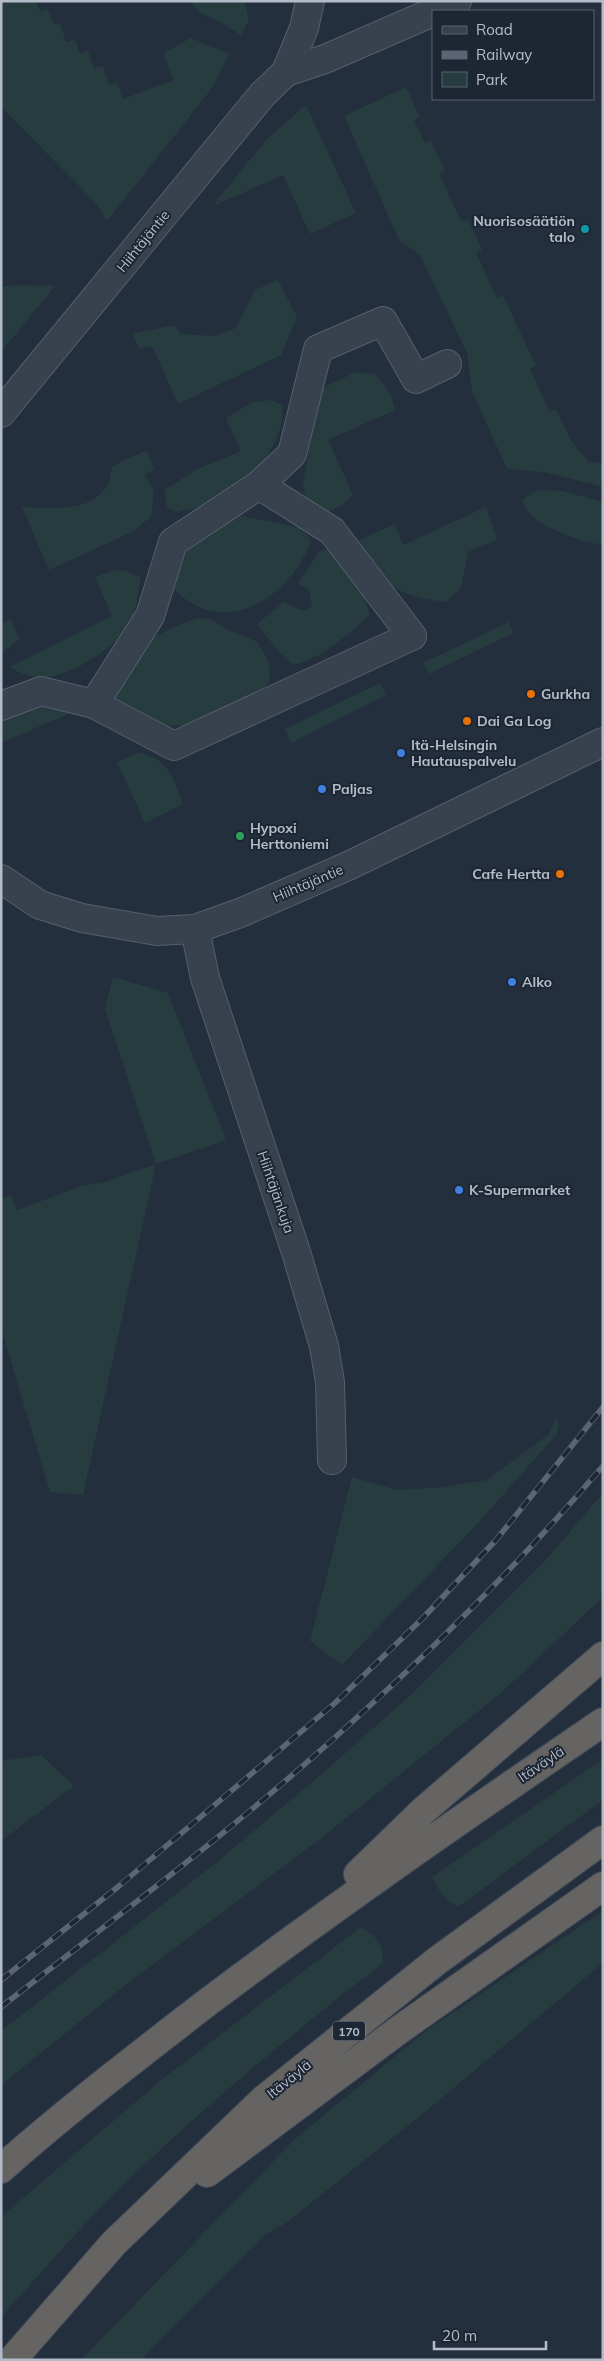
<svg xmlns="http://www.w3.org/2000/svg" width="604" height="2361" font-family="Mulish,sans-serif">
<rect width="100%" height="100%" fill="#242f3e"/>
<!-- green -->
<g fill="#263c3f">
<polygon points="1,1 36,1 40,11 48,9 54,25 60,23 66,42 75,39 80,54 88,51 94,69 103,66 109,85 117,82 123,99 173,80 164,53 191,38 230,54 209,92 107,221 95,202 1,107"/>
<polygon points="190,1 244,1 249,20 241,35 213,18 200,13"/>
<polygon points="406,87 420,117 414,120 425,143 431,140 445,171 439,174 461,221 468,219 482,250 476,253 497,298 503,295 536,366 530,369 550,412 556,409 572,442 589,462 603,463 603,487 544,472 507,469 472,391 467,353 420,255 399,240 344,116"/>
<polygon points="306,105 356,213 310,234 283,175 216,205 214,204 267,139"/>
<polygon points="278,280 297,317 281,355 178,404 152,346 139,349 133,334 168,326 174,326 181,334 213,336 236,328 255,290"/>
<polygon points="18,285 55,286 1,352 1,287"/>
<polygon points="356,372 375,374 391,395 395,410 328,440 353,495 339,507 326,512 307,501 303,486 317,398 325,387"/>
<path d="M271,400L283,406C283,453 244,488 203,506C195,509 184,510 176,512L167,507L164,490L198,469L241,451L226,418L253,402Z"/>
<path d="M147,450L154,469L145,475L154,492L151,517L130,533L49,570L22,507C51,507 86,514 106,488C110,483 111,472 112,466Z"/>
<path d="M537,490L563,491L603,502V545C579,541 529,526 522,500Z"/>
<path d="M486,507L497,540L468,552L461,588L446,602C393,596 385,583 353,543L395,524L403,545Z"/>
<path d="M231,514L298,527L307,534L311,542C287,600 222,642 171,586L173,566L187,546Z"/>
<path d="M331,549C350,569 363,588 370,616C350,631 317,664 292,664L279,652L257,624L284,602C296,606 300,615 312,607L309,590L298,584L320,550Z"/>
<path d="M116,570L125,571L141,577C138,591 137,609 131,622C121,644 70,677 46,677C31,678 22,674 10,667L112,616L95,577Z"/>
<polygon points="200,618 212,620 226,629 258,642 269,663 270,681 258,695 190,725 169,726 116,704 115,695 151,638 188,621"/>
<polygon points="11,619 19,639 1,654 1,624"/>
<polygon points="509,622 513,633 429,674 423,663"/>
<polygon points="380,683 386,695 291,743 285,729"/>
<polygon points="46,706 64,707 71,713 1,743 1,721 3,719 28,710"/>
<path d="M139,752C171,762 171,775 183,804L145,823L117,762Z"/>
<polygon points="113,977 168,993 226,1140 156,1164 83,1495 50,1492 1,1328 1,1198 11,1195 17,1210 82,1186 108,1181 156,1164 105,1009"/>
<polygon points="558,1414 557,1434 478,1523 342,1665 310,1641 352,1477 397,1490 444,1487 487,1480 549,1434"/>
<polygon points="603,1493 603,1597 501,1693 320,1839 123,1987 1,2085 1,2031 217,1862 324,1772 415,1691 544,1562"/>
<polygon points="41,1755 74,1786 1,1841 1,1761"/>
<path d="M603,1759V1800L458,1907C445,1899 438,1891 432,1877Z"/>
<polygon points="603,1911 603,1963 425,2112 286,2223 263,2236 141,2360 81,2360 295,2139 427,2030"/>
<path d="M361,1927C378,1938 383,1942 383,1963C276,2046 164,2139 72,2238C48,2264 25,2291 1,2317V2217L160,2081Z"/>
</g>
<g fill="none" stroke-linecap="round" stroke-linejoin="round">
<!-- minor casing -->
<g stroke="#565f6c" stroke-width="30">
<g id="minor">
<polyline points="434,11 457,1"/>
<polyline points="286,72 325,59 433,12"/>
<polyline points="1,413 262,95 286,72 304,28 310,1"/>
<polyline points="94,704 174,746 412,636 332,531 259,485"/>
<polyline points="1,706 41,691 94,704 150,616 173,542 259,485 292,454 318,349 383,321 416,379 447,364"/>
<polyline points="1,879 40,905 82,918 157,931 195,929 240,913 348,866 603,742"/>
<polyline points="195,929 205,978 296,1252 324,1346 330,1382 332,1460"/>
</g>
</g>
<!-- trunk casing -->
<g stroke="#434c59" stroke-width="30">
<g id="trunk">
<polyline points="358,1874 424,1810 603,1656"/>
<path d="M1,2169C65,2112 133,2060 200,2008C332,1908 467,1815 603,1722"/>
<polyline points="207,2173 399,2030 603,1886"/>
<polyline points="12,2360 114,2243 263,2100 438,1960 603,1840"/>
</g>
</g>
<!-- minor -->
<use href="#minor" stroke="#38414e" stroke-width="28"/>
<!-- trunk -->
<use href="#trunk" stroke="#656462" stroke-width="28"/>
<!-- rail casing -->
<g stroke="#5a6575" stroke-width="5.5">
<g id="rail">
<polyline points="1,1980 119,1886 335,1703 423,1618 496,1540 603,1407"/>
<path d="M1,2007C120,1914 241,1824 352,1722C441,1642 525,1557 603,1466"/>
</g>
</g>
<!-- rail -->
<use href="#rail" stroke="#1d2633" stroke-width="4" stroke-dasharray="11" stroke-linecap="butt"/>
</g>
<!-- markers -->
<circle fill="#0f9aa8" stroke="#1d2633" stroke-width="2" cx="585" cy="229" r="5"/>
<g fill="#e8710a" stroke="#1d2633" stroke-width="2">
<circle cx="531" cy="694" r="5"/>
<circle cx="467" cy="721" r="5"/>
<circle cx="560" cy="874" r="5"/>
</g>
<g fill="#3f7fe0" stroke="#1d2633" stroke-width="2">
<circle cx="401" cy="753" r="5"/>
<circle cx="322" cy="789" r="5"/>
<circle cx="512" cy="982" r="5"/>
<circle cx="459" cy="1190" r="5"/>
</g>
<circle fill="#2e9e5b" stroke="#1d2633" stroke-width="2" cx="240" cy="836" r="5"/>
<g text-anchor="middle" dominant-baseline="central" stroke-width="4" stroke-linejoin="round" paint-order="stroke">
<!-- shield labels -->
<rect fill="#1d2633" stroke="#878f9c" stroke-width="1" x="333" y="2021.5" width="32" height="19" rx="4"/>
<g font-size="12" font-weight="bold" fill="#b4bcc9">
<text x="349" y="2031">170</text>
</g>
<!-- poi labels -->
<g font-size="14" font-weight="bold" fill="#b4bcc9" stroke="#1d2633" text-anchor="start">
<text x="575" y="221" text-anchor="end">Nuorisosäätiön<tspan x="575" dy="16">talo</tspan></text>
<text x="541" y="694">Gurkha</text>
<text x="477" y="721">Dai Ga Log</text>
<text x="411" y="745">Itä-Helsingin<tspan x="411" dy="16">Hautauspalvelu</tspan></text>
<text x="332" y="789">Paljas</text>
<text x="250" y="828">Hypoxi<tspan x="250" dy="16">Herttoniemi</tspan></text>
<text x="550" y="874" text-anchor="end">Cafe Hertta</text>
<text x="522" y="982">Alko</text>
<text x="469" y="1190">K-Supermarket</text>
</g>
<!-- street labels -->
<g font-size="14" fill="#b4bcc9" stroke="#1d2633">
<text transform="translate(143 241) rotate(-51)">Hiihtäjäntie</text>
<text transform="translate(308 883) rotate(-23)">Hiihtäjäntie</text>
<text transform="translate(276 1192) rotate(71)">Hiihtäjänkuja</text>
<text transform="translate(541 1764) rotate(-34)">Itäväylä</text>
<text transform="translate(289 2079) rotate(-39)">Itäväylä</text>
</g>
</g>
<!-- border -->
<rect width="604" height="2361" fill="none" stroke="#b4bcc9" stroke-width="5"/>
<!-- legend -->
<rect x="432" y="10" width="162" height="90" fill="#1d2633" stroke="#59626f"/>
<rect x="442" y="26" width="25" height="8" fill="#38414e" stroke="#59626f"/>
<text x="476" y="35" font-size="15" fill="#b4bcc9">Road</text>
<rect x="442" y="51" width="25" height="8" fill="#5a6575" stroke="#59626f"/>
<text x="476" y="60" font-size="15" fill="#b4bcc9">Railway</text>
<rect x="442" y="72" width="25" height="15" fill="#263c3f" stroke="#59626f"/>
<text x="476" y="85" font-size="15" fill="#b4bcc9">Park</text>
<!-- scale -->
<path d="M434 2341v8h112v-8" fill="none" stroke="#b4bcc9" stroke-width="2.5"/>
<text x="442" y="2341" font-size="15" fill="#b4bcc9" stroke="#1d2633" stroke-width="4" paint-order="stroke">20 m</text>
</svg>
